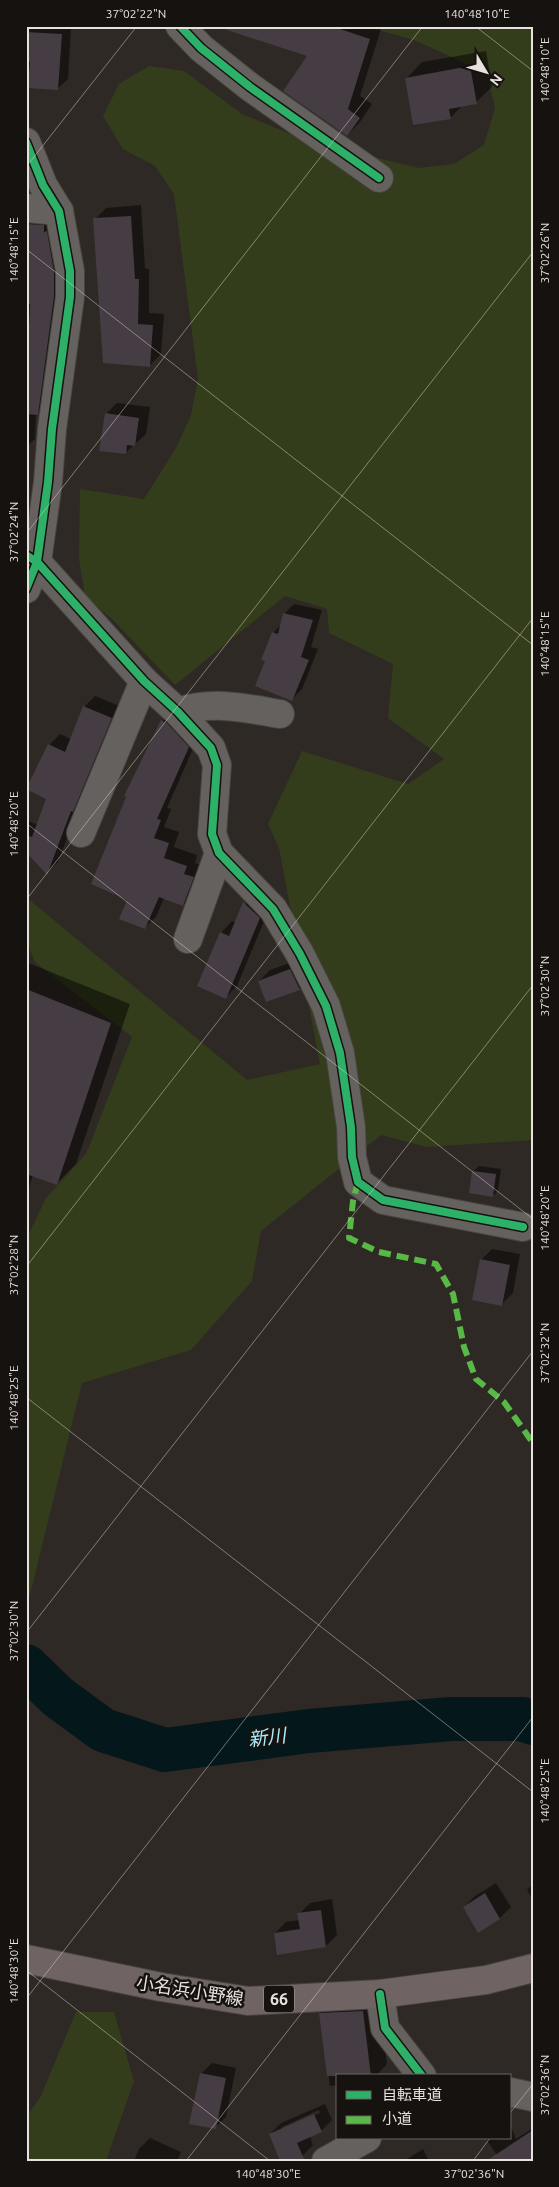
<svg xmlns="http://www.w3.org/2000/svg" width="559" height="2187" font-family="Ubuntu,'Noto Sans JP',sans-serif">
<rect width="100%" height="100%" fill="#2e2924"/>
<!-- green -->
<g fill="#343d1b">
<polygon points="364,26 533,26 533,1140 427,1147 381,1135 261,1231 252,1281 191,1350 82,1383 26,1611 26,1240 46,1198 86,1154 132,1037 35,962 26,941 26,897 247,1080 320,1064 279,848 268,824 302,751 408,784 444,759 388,718 393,664 329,633 327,609 285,596 175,685 113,620 85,596 79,558 80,489 144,499 176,448 191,415 198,379 174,194 155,166 123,149 103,116 119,84 149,66 184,71 242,114 308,141 419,168 454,164 484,145 495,108 487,73 414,40"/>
<polygon points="76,2012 114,2012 134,2081 106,2161 26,2161 26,2112 29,2113 40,2098"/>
</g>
<!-- shadow -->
<g fill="#0007" fill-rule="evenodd">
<polygon points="27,26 71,26 68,79 57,89 26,87"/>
<polygon points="220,26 382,26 360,96 372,104 360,122 347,135 309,56"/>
<polygon points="486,51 492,87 476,102 463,105 450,118 407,78 422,62"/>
<polygon points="141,205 145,268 149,269 149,313 164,314 161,354 150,365 95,219 106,208"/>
<polygon points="26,212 54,215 65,284 49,403 36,414 35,439 26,447"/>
<polygon points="117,403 150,407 146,434 125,453 106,414"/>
<polygon points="294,604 322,610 311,647 318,649 302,689 292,699 266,660 273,633 281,625 284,614"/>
<polygon points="95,696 122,707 80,804 58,862 47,873 26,850 26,820 38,825 48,798 49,745 60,734 71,739 84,707"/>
<polygon points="173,710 199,735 167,808 171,809 164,827 179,832 174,847 197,855 195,863 204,866 194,894 183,905 164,898 156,917 144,928 129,899 162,721"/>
<polygon points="256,892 270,907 237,986 226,997 199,986 221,933 232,921 236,923 246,903"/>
<polygon points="301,959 311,977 300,988 266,1001 259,981 270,970"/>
<polygon points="26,962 130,1004 76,1164 56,1184 33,1175 26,1197"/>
<polygon points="479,1166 501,1169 498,1190 493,1196 473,1172"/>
<polygon points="492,1249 520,1254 513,1293 502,1304 481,1260"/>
<polygon points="26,1261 29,1262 26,1283"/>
<polygon points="496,1883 511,1907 500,1918 464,1907 475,1896"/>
<polygon points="533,1884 533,1900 527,1890"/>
<polygon points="332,1899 337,1935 326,1946 275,1933 286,1922 300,1920 299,1914 310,1903"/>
<polygon points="378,1995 387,2064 376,2076 338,2076 338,2085 330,2086 320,2013 336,1998"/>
<polygon points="212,2063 236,2068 226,2117 215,2128 201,2074"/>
<path d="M325,2104L332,2120L321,2131L310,2136L313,2145L302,2156L270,2134L281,2123ZM319,2110L320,2113L282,2129V2127Z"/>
<polygon points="510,2124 516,2139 533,2128 533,2161 501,2161 485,2138 510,2138"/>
<polygon points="150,2138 181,2152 177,2161 134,2161 139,2149"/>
<polygon points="423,2149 429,2161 404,2161"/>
</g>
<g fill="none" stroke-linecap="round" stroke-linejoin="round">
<!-- river -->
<polyline stroke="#04171b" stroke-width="44" points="26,1666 58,1697 103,1730 165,1750 309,1731 451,1719 522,1719 533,1723"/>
</g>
<!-- building -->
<g fill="#463c43">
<polygon points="228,26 331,26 370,39 348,109 360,118 347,136 283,91 307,56 227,30"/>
<polygon points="26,32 62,34 58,90 28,88 30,62 26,61"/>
<polygon points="470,66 477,104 449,109 451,119 413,125 405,78"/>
<polygon points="131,216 135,279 139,279 138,324 153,325 150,367 103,363 93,218"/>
<polygon points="26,224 44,225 44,232 47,231 54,272 54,296 38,415 26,414 26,351 28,351 30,304 26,303"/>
<polygon points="105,413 139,418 135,446 127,445 126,454 99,451"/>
<polygon points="283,613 313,620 301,657 309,660 292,701 255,686 265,661 261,660 272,632 278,634"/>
<polygon points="83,706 112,718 73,812 71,811 47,875 26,852 26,835 32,837 46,799 26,789 48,744 65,752"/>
<polygon points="161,720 167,723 189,747 157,819 161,820 154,838 169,843 164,858 187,866 184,874 194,877 183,906 159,897 145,929 119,919 127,900 91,884 126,797 124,796"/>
<polygon points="243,902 260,918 226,999 197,986 220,932 229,936"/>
<polygon points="290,969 300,990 266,1002 258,981"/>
<polygon points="26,989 111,1023 57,1185 26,1174"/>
<polygon points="472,1171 496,1174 493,1197 469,1193"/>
<polygon points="480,1259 510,1265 502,1306 472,1300"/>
<polygon points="485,1893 500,1919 478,1933 463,1907"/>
<polygon points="321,1910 326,1947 277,1955 274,1933 300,1929 297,1913"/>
<polygon points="363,2011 371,2076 327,2076 319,2013"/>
<polygon points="200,2073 226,2078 216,2129 189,2124"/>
<polygon points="314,2114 322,2132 297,2143 305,2161 280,2161 269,2134"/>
<polygon points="533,2130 533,2161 486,2161"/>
</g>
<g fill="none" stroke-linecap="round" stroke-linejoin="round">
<!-- minor casing -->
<g stroke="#48443f" stroke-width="30">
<g id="minor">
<polyline points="180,26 201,48 250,87 379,178"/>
<polyline points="26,142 43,185 59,211 70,271 70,297 52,429 48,482 41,533 37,562 26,589"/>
<polyline points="26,208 59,211"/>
<polyline points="26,555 37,562 144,681 178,712 211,748 217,765 212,834 219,853 273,909 300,954 326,1006 340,1053 351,1127 352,1157 358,1182 383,1200 523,1227"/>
<path d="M178,712C213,700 245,708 280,714"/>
<polyline points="81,833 144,681"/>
<polyline points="188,939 219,853"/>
<polyline points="380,1994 385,2028 422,2076"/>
<polyline points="510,2092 533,2097"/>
<polyline points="326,2161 367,2138"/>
</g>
</g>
<!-- major casing -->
<g stroke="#48443f" stroke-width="30">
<polyline id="major" points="26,1959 161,1987 248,2001 380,1994 486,1980 533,1968"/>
</g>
<!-- minor -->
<use href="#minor" stroke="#65615e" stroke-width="28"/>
<!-- major -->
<use href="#major" stroke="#6f6463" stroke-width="28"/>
<!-- quiet -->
<polyline stroke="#58b947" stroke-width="6" stroke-dasharray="12 6" stroke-linecap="butt" points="358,1182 353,1201 349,1238 379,1252 436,1264 453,1294 464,1347 476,1379 504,1402 533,1443"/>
<!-- cycleway casing -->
<g stroke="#16120f" stroke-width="11">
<g id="cycleway">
<polyline points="180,26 201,48 250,87 379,178"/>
<polyline points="26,142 43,185 59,211 70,271 70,297 52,429 48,482 41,533 37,562 26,589"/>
<polyline points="26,555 37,562 144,681 178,712 211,748 217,765 212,834 219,853 273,909 300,954 326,1006 340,1053 351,1127 352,1157 358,1182 383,1200 523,1227"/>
<polyline points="380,1994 385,2028 422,2076"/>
</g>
</g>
<!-- cycleway -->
<use href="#cycleway" stroke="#2db169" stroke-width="8"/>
</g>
<!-- ticks -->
<path fill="none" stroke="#e8e2dd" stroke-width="1" stroke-opacity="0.45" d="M475,26L533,71M26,167L137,26M26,249L533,645M26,534L423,26M26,823L533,1219M26,900L533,252M26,1267L533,618M26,1397L533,1792M26,1633L533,985M26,1970L270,2161M26,1999L533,1351M510,2113L533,2084M186,2161L533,1717M473,2161L490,2138"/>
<g text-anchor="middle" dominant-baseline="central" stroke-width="5" stroke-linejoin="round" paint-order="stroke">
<!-- shield labels -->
<rect fill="#16120f" stroke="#a9a49f" stroke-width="1" x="264" y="1985.5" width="30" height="27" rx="4"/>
<g font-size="16" font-weight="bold" fill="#e8e2dd">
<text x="279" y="1999">66</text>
</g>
<!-- street labels -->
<g font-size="18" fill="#e8e2dd" stroke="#16120f">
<text transform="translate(190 1990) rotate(9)">小名浜小野線</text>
</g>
<!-- water labels -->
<g font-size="19" font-style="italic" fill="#a8effd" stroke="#16120f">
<text transform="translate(267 1737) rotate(-7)">新川</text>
</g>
</g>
<!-- border -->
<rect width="559" height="2187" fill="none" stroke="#16120f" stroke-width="55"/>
<!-- legend -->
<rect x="336" y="2074" width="175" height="65" fill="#16120f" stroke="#6a6561"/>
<rect x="346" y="2091" width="25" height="8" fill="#2db169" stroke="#6a6561"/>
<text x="382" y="2100" font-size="15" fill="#e8e2dd">自転車道</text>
<rect x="346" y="2116" width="25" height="8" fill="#58b947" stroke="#6a6561"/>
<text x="382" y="2124" font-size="15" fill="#e8e2dd">小道</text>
<!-- north arrow -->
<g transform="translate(486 72) rotate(128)" stroke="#16120f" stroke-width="4" paint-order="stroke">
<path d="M0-4L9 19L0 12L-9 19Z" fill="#e8e2dd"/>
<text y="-8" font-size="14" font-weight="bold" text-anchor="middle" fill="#e8e2dd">N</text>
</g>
<rect x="28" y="28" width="504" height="2132" fill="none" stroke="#e8e2dd" stroke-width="2"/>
<g font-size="12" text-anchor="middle" fill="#e8e2dd">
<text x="136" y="18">37°02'22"N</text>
<text x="477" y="18">140°48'10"E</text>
<text transform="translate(545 70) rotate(-90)" y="4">140°48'10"E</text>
<text transform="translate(14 250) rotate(-90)" y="4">140°48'15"E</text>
<text transform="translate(545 253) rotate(-90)" y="4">37°02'26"N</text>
<text transform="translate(14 532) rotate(-90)" y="4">37°02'24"N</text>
<text transform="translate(545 644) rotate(-90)" y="4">140°48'15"E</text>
<text transform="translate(14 824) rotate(-90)" y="4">140°48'20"E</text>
<text transform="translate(545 986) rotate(-90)" y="4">37°02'30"N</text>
<text transform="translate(545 1218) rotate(-90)" y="4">140°48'20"E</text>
<text transform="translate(14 1265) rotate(-90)" y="4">37°02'28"N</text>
<text transform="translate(545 1353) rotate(-90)" y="4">37°02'32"N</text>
<text transform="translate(14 1398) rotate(-90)" y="4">140°48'25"E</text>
<text transform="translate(14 1631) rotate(-90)" y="4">37°02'30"N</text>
<text transform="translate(545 1791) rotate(-90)" y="4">140°48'25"E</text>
<text transform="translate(14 1971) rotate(-90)" y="4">140°48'30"E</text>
<text transform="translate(545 2085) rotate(-90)" y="4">37°02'36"N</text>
<text x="268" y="2178">140°48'30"E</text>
<text x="474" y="2178">37°02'36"N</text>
</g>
</svg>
